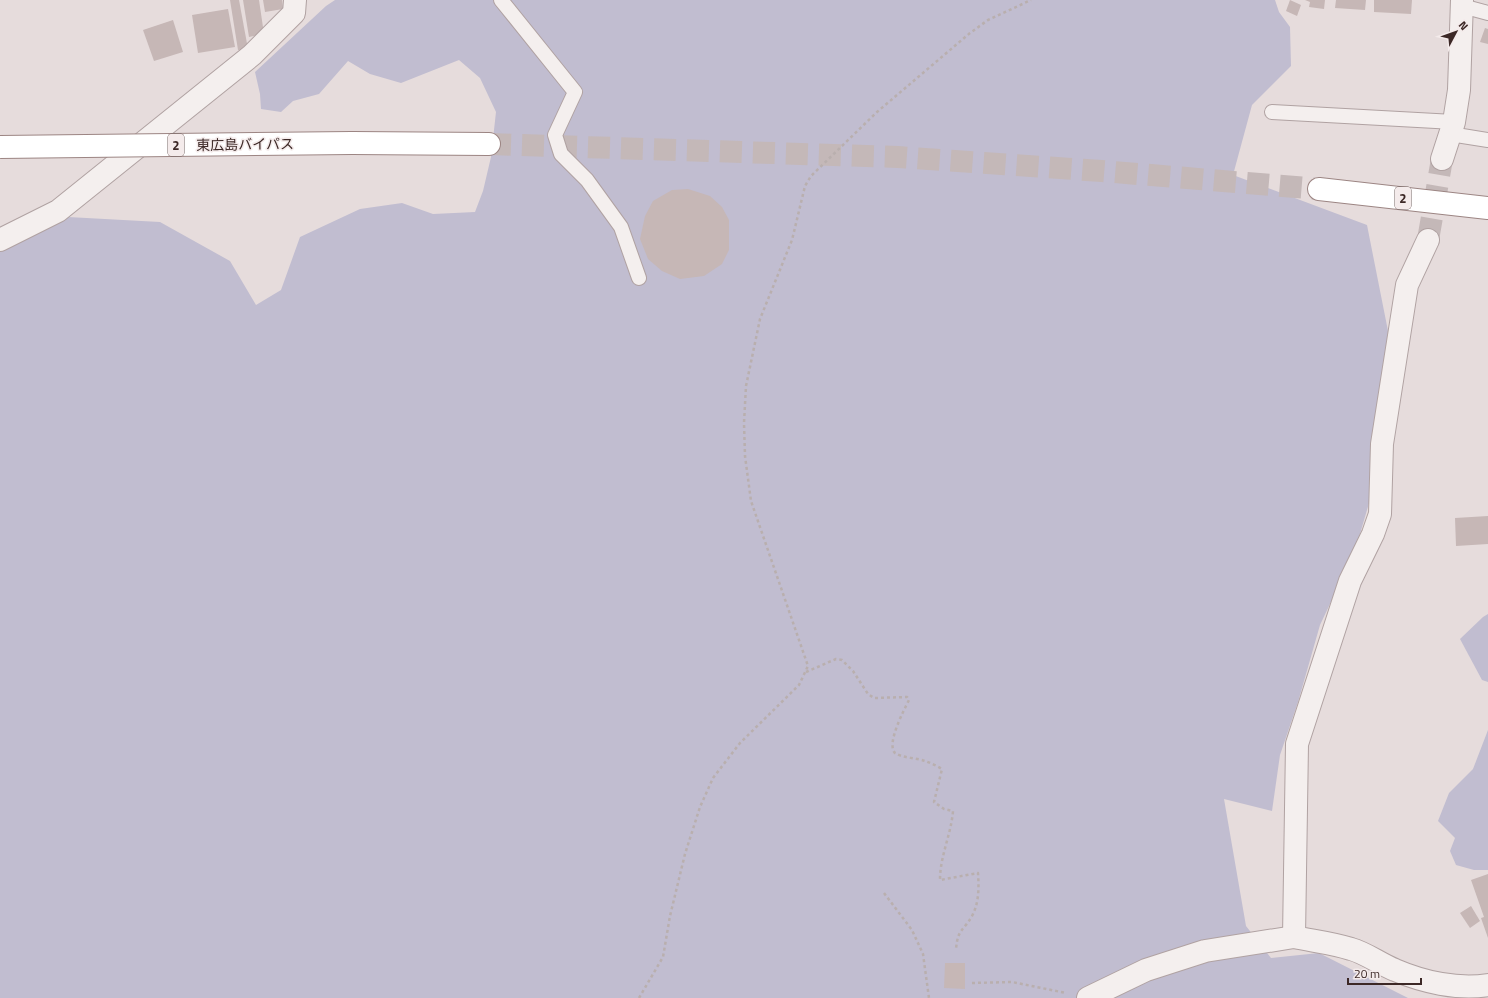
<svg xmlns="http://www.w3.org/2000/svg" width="1488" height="998" font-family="'Titillium Web','Noto Sans JP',sans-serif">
<rect width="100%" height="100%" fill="#e6dcdc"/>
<!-- green -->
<g fill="#c1bdd0">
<polygon points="335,0 1275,0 1279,12 1290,27 1291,66 1252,105 1233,175 1367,225 1388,331 1374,433 1374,486 1355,551 1320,625 1298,702 1280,755 1272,811 1224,799 1246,926 1271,958 1319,953 1408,998 0,998 0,252 68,217 160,222 230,261 256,305 281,290 300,237 360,209 402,203 433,214 475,212 483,191 491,157 496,112 480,78 459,60 401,83 370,74 348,61 319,94 293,101 281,112 261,109 260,94 255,72 326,6"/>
<polygon points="1488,614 1488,682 1482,680 1460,639 1483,617"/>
<polygon points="1488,730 1488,870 1474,870 1456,865 1450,851 1455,838 1438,821 1449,793 1473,769"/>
</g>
<!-- building -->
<g fill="#c6b7b6">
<polygon points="230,0 239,0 248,49 238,50"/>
<polygon points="243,0 259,0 264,34 249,37"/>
<polygon points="263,0 282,0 283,9 265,12"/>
<polygon points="1290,0 1301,5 1297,16 1286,11"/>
<polygon points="1305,0 1325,0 1324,9 1309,7 1310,2"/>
<polygon points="1336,0 1366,0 1365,10 1335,8"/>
<polygon points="1374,0 1412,0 1411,14 1374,12"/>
<polygon points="228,9 235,47 198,53 192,15"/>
<polygon points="173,20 183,52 154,61 143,30"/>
<polygon points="1485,28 1488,29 1488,44 1480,42"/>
<polygon points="688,189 710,196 722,207 729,220 729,250 722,264 704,276 680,279 662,271 648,259 640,239 645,216 653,201 672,190"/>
<polygon points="1488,516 1488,544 1456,546 1455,518"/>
<polygon points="1488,874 1488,938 1481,918 1484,917 1471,880"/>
<polygon points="1471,906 1480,921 1470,928 1460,913"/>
<polygon points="945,963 965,963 965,989 944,988"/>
</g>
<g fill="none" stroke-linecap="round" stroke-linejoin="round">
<!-- street-tunnel -->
<polyline stroke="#c4b8b8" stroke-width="22" stroke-dasharray="22 11" stroke-linecap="butt" points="1428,240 1442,159"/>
<!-- highway-tunnel -->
<polyline stroke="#c4b8b8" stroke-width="22" stroke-dasharray="22 11" stroke-linecap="butt" points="489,144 898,157 1102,171 1319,189"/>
<!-- lane casing -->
<g stroke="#b0a2a2" stroke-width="16">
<g id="lane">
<polyline points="501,0 575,92 555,135 561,154 587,180 621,227 639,278"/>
<polyline points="1462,6 1488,13"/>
<polyline points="1272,112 1454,122"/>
<polyline points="1450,134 1488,140"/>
</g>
</g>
<!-- street casing -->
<g stroke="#b0a2a2" stroke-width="24">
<g id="street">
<polyline points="1442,159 1454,122 1459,90 1462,0"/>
<polyline points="0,240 58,211 252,55 294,13 295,0"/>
<path d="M1428,240L1407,285L1382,444L1380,514L1373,534L1350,581L1297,744L1294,937C1313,941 1333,943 1351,949C1366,953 1380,964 1395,970C1423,982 1458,990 1488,985"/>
<polyline points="1088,998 1146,970 1205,951 1294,937"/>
</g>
</g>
<!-- highway casing -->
<g stroke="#9c8583" stroke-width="24">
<g id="highway">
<polyline points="352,143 489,144"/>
<polyline points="1319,189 1488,208"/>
</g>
</g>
<!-- path -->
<g stroke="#b9afae" stroke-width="2.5" stroke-dasharray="3 3" stroke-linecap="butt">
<path d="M806,672L836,659L842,660L853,671L868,694L874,698L907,697L909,700C904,710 886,744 895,753C902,758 917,758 925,761C931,763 937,766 942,769L934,802L944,809L953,811C951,835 940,856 940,880L978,873C979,888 979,903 972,916C963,932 958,928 956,949"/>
<polyline points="884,893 912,930 923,954 929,998"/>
<polyline points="972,983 1012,982 1066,993"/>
<polyline points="639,998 663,957 670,916 685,854 700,807 713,778 740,743 799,685 808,666 751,501 745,456 744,423 746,386 760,319 792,240 805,186 811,176 877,112 970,33 988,20 1031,0"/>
</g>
<!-- lane -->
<use href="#lane" stroke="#f4efee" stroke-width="14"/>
<!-- street -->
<use href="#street" stroke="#f4efee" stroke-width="22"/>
<!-- highway -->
<use href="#highway" stroke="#fff" stroke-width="22"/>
<!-- highway-bridge casing -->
<g stroke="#9c8583" stroke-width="24" stroke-linecap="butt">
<polyline id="highway-bridge" points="0,147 352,143"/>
</g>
<!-- highway-bridge -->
<use href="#highway-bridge" stroke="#fff" stroke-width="22"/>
</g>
<g text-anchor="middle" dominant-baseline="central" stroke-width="3" stroke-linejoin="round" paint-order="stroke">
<!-- shield labels -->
<g fill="#f4ebeb" stroke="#736261" stroke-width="1">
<rect x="168" y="134" width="16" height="22" rx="3"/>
<rect x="1395" y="187" width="16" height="22" rx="3"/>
</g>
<g font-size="13" font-weight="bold" fill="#3c2826">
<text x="176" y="145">2</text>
<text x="1403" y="198">2</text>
</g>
<!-- street labels -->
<g font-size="14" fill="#3c2826" stroke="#f4ebeb">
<text transform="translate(245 144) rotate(-1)">東広島バイパス</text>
</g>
</g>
<!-- north arrow -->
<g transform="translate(1456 32) rotate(49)" stroke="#f4ebeb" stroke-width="3" paint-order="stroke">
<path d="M0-3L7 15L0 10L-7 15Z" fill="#3c2826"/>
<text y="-6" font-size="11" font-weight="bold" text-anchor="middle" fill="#3c2826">N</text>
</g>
<!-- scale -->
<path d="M1348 978v6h73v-6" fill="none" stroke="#3c2826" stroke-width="2"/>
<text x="1354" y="978" font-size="12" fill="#3c2826" stroke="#f4ebeb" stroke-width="3" paint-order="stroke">20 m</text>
</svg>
